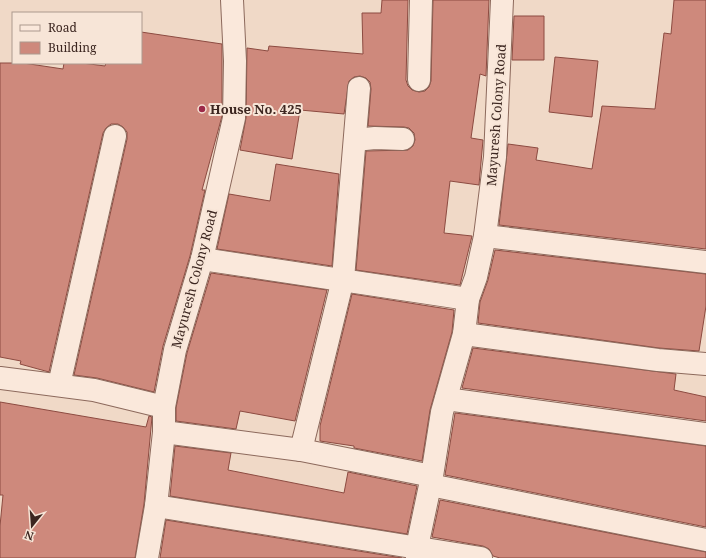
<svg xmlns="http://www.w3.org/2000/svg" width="706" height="558" font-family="'Noto Serif',serif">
<rect width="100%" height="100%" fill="#f0d9c7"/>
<!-- building -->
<g fill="#ce897c" stroke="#8c4b41">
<polygon points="382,0 408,0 406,80 408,86 412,90 419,92 425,91 429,87 431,81 433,0 489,0 486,76 480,74 471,138 483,140 479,185 450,181 444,233 472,236 460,285 356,270 366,151 408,150 413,146 415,140 414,133 409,128 404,127 368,126 371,89 370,82 366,78 360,76 354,77 349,81 344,114 300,110 292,159 240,150 246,118 247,48 268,51 269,46 363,54 362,13 381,13"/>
<polygon points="674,0 706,0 706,249 499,225 508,144 538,148 536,160 592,169 602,106 655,109 664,33 671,34"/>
<polygon points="514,16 544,16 544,60 512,60"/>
<polygon points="141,32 222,44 222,116 202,190 205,190 190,256 163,346 154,392 97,378 74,375 127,139 127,132 123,127 118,124 111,124 106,128 103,133 49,372 20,364 21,361 0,357 0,63 23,63 63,69 64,63 82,63 105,66 106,63 141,63"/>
<polygon points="555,57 598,61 592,117 549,112"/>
<polygon points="276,164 339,174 332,266 217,249 229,194 270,201"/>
<polygon points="495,250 706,274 706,306 699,351 659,348 478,323 480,302 488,280"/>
<polygon points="211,273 327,290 295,421 240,411 236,429 176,421 176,408 187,353"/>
<polygon points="352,294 454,310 452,332 430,410 422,461 354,448 354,446 320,441 320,426"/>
<polygon points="473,348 676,374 674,390 706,397 706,421 462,388"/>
<polygon points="0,402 146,427 149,416 152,417 144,504 135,558 0,558 0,526 3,495 0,495"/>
<polygon points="455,413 706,446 706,527 445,475"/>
<polygon points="175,446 231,453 228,470 344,493 348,472 417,486 407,534 170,496"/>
<polygon points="440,500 706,552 706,558 500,558 493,556 489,549 483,546 432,537"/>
<polygon points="166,520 402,558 160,558"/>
</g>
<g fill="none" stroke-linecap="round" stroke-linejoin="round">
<!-- minor casing -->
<g stroke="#8c695c" stroke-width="24">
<g id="minor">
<polyline points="419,80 421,0"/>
<polyline points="355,140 375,138 403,139"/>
<polyline points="485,236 706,262"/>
<polyline points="202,259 468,299"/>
<polyline points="464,334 658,360 706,364"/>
<polyline points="0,378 94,390 164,407"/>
<polyline points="59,385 115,136"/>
<polyline points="446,399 706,434"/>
<polyline points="164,432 301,450 432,476"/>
<polyline points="301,450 343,279 359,88"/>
<polyline points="430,485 706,540"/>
<polyline points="156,506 481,558"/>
<polyline points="147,558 156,506 164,432 164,407 175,350 202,259 234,118 235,61 232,0"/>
<polyline points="417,558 417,547 432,476 442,412 464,334 468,299 476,277 485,236 495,157 502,0"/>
</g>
</g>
<!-- minor -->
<use href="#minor" stroke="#fae8db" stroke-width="22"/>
</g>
<!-- markers -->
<circle fill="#9c2a49" stroke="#f7e5d7" stroke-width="1.5" cx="202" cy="109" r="4"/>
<g text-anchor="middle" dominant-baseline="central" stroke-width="4" stroke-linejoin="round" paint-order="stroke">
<!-- poi labels -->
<g font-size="13" font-weight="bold" fill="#3c2620" stroke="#f7e5d7" text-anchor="start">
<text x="210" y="109">House No. 425</text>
</g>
<!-- street labels -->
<g font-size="13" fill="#3c2620" stroke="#f7e5d7">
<text transform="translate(496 115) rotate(-86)">Mayuresh Colony Road</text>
<text transform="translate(194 279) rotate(-75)">Mayuresh Colony Road</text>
</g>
</g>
<!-- legend -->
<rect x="12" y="12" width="130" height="52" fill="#f7e5d7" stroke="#ac998e"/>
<rect x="20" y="25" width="20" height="6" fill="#fae8db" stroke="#ac998e"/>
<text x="48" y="32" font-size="12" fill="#3c2620">Road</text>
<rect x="20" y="42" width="20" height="12" fill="#ce897c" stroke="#ac998e"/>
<text x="48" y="52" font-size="12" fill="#3c2620">Building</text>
<!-- north arrow -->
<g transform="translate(32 526) rotate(197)" stroke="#f7e5d7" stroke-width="3" paint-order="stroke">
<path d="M0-3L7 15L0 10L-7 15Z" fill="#3c2620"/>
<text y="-6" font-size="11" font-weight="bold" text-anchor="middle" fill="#3c2620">N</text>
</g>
</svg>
